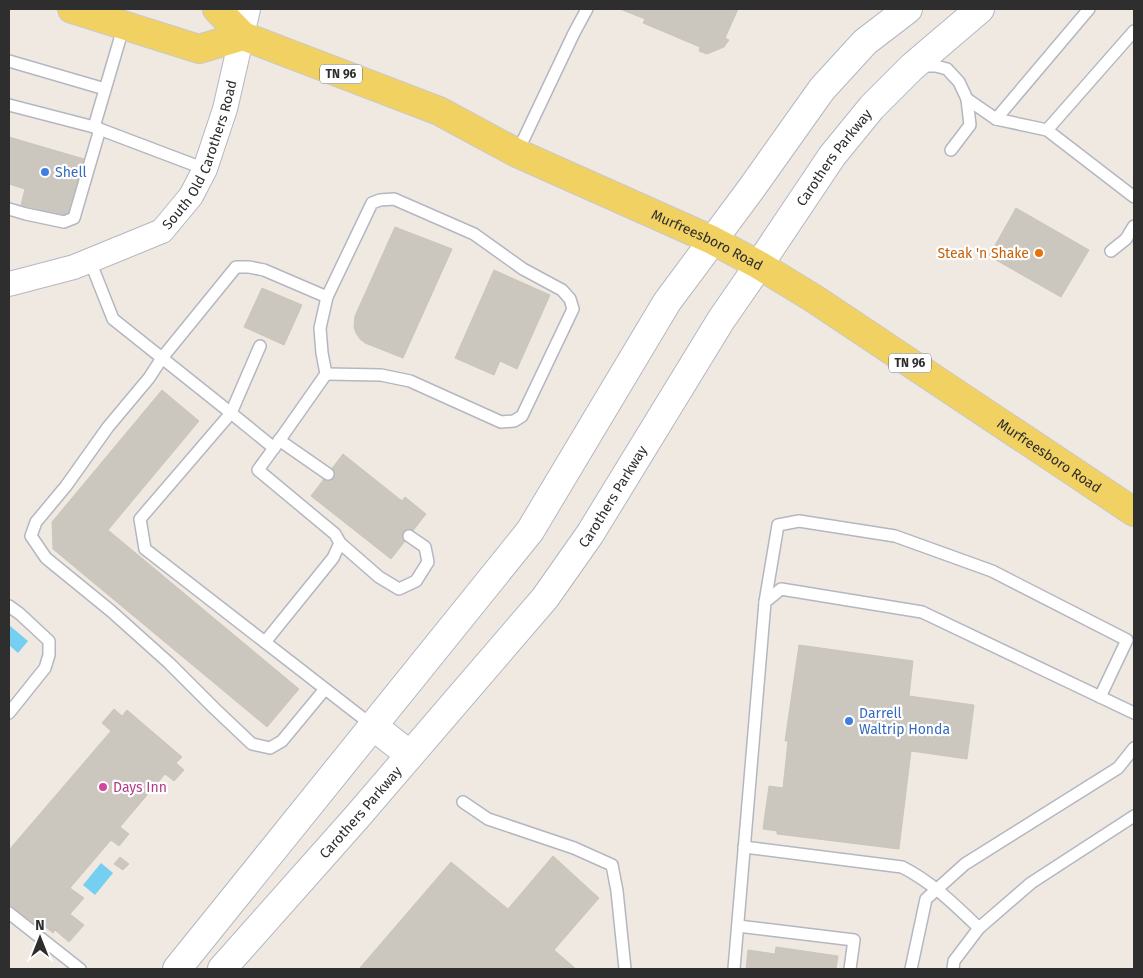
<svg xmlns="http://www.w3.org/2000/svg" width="1143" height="978" font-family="'Fira Sans',sans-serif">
<rect width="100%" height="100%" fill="#efe9e1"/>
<!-- water -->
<g fill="#75cff0">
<polygon points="9,625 28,641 18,653 9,645"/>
<polygon points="101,863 113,873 95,895 83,885"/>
</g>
<!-- building -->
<g fill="#cbc7bf" stroke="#cbc5ba">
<polygon points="620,9 738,9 725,38 729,40 724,47 707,54 699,51 700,47 643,23 645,19"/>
<polygon points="9,137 84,159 68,218 21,205 25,189 9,184"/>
<polygon points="1016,208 1089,250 1061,297 989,256"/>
<polygon points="395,227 452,249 403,358 365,343 360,339 356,333 354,327 355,316"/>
<polygon points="494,270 550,295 517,369 500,361 494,375 455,358"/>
<polygon points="262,288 302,305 284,345 244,327"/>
<polygon points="162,390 199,421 108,530 299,689 267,727 53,549 52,522"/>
<polygon points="343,454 402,501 405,497 426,514 391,559 311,496"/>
<polygon points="799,645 913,661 909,696 974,705 967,759 911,751 899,849 777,834 777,831 763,829 769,786 783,788 788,741 785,741"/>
<polygon points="114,709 122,716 127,710 182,757 176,763 184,770 174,781 165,774 120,827 129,834 119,846 111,840 70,888 84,898 70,914 84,925 69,942 55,930 53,933 41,923 37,928 9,904 9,850 111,731 102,723"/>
<polygon points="553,856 599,898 554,950 576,969 359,969 451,862 508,909"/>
<polygon points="120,857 129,864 123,870 114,864"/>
<polygon points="776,947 838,956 836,969 746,969 748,950 775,954"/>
</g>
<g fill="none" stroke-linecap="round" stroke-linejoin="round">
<!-- service casing -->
<g stroke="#b4b7c1" stroke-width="14">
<g id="service">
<polyline points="124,25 94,127 205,169"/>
<polyline points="9,61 105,89"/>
<polyline points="921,66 936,66 947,69 959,82 967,99 970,125 951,150"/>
<polyline points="967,99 996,119 1047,130 1134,197"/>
<polyline points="9,105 94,127"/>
<polyline points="996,119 1089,9"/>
<polyline points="1047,130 1134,31"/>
<polyline points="517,153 574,33 587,9"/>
<polyline points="9,209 26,214 64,222 74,218 100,129"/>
<polyline points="1111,251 1126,239 1134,226"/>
<polyline points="90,261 113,319 231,413 140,519 145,549 373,726"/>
<polyline points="260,346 231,413 274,448 326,374 322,353 320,328 327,297"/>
<polyline points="279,440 328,474"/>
<polyline points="340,543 379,577 399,589 416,581 428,562 425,547 409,536"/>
<polyline points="765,602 778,525 799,521 895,536 992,571 1127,640 1100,697"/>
<polyline points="9,606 20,614 49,641 49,655 45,668 9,713"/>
<polyline points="265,642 333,558 340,543 335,534 258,470 274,448"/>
<polyline points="325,689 282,741 270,748 252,744 214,708 169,663 111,611 46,558 31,536 36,522 66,486 108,427 149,378 162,358 236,267 249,267 264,270 327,297 372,203 380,200 394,199 474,234 523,269 562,290 570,299 573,309 522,416 514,421 501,422 410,381 381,375 326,374"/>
<polyline points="463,802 488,819 574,848 612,865 617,891 625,969"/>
<path d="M744,847L902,867C932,882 955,905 979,928"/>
<polyline points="9,913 80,969"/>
<polyline points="738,926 854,940 850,969"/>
<polyline points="734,969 765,602 781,589 922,612 1134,713"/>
<polyline points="911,969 926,899 965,864 1118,768 1134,748"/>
<polyline points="953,969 954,961 979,928 1031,883 1134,816"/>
</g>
</g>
<!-- minor casing -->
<g stroke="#b4b7c1" stroke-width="26">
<g id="minor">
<path id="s1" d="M9,284L74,267L162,231L191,196L205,169L225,109L248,9"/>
</g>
</g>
<!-- tertiary casing -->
<g stroke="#b4b7c1" stroke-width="30">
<polyline id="tertiary" points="373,726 410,755"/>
</g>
<!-- secondary casing -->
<g stroke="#b4b7c1" stroke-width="30">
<g id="secondary">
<polyline points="177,969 530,531 667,302 751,189 822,89 865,42 908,9"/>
<path id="s2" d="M222,969L356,818L545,598L590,534L721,320L759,265L832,156L872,107L912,67L980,9"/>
</g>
</g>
<!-- primary casing -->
<g stroke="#c9c9c9" stroke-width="30">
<g id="primary">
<polyline points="72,9 199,49 243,36"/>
<path id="s3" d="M217,9L243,36L439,111L517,153L712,240L759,265L813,298L1134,512"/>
</g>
</g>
<!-- service -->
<use href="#service" stroke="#fff" stroke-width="11"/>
<!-- minor -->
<use href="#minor" stroke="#fff" stroke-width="24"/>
<!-- tertiary -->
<use href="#tertiary" stroke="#fff" stroke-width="28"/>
<!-- secondary -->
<use href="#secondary" stroke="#fff" stroke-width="28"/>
<!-- primary -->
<use href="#primary" stroke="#f2d163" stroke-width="28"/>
</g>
<!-- markers -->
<g fill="#3f7fe0" stroke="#fff" stroke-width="2">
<circle cx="45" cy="172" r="5"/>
<circle cx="849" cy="721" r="5"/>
</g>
<circle fill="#e8710a" stroke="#fff" stroke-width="2" cx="1039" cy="253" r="5"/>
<circle fill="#d1479c" stroke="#fff" stroke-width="2" cx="103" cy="787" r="5"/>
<g text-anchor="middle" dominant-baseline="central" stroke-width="4.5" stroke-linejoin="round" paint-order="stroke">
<!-- shield labels -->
<g fill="#fff" stroke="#6d6d6d" stroke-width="1">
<rect x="320" y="64.5" width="42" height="19" rx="4"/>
<rect x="889" y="353.5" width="42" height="19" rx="4"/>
</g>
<g font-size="12" font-weight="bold" fill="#2e2e2e">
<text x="341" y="74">TN 96</text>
<text x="910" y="363">TN 96</text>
</g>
<!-- street labels -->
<g font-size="14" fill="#2e2e2e" stroke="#fff">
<text stroke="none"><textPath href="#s1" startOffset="249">South Old Carothers Road</textPath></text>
<text stroke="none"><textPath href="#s2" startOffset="1019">Carothers Parkway</textPath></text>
<text stroke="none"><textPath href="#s3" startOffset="545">Murfreesboro Road</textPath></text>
<text stroke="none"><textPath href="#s3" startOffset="950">Murfreesboro Road</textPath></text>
<text stroke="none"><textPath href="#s2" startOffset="614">Carothers Parkway</textPath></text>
<text stroke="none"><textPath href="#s2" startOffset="209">Carothers Parkway</textPath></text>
</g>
<!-- shop labels -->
<g font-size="14" fill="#366cbe" stroke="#fff" text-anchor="start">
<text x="55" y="172">Shell</text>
<text x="859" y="713">Darrell<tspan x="859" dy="16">Waltrip Honda</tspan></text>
</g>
<!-- food labels -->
<g font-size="14" fill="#c56008" stroke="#fff" text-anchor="end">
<text x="1029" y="253">Steak 'n Shake</text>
</g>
<!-- hotel labels -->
<g font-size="14" fill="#b23c85" stroke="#fff" text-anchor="start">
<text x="113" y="787">Days Inn</text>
</g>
</g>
<!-- border -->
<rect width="1143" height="978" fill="none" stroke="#2e2e2e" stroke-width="20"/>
<!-- north arrow -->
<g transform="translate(40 938)" stroke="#ffffff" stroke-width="4" paint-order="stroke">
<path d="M0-4L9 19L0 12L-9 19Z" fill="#2e2e2e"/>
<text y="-8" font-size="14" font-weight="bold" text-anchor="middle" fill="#2e2e2e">N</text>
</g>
</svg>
